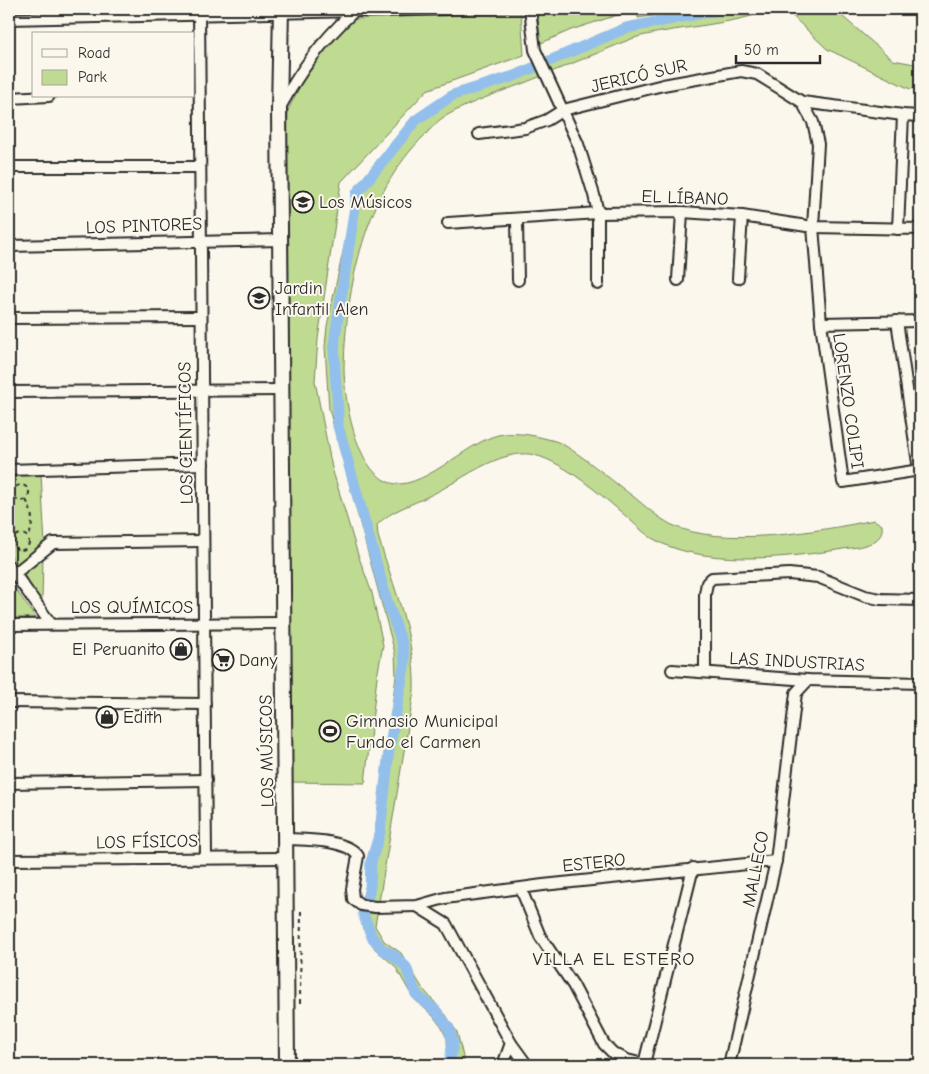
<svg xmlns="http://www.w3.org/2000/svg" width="929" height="1074" font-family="'Comic Neue',sans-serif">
<rect width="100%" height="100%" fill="#fbf7ec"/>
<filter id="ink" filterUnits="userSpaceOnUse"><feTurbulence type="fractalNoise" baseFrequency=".02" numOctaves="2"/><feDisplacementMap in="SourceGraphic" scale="10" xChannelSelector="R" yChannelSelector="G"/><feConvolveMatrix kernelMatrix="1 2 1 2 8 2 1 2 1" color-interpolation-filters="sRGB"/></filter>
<g filter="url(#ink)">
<!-- green -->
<g fill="#bfda91" stroke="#75825e">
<polygon points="538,9 636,9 571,30 539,44"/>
<polygon points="637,9 700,9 638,18"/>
<path d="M719,9H774C731,25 685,26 641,36C629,39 617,45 605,50C583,59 561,68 539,77C508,90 473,100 444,117C437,121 431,129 425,135C365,193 346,286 344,367C344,399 355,468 388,482C418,495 467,442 498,435C517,431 537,436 555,441C572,446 617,485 634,497C645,506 657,517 670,524C719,549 821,531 874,520L882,525C885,545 858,547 843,549C789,558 699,568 650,537C640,530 631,520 621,512C599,493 559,458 529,454C518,453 506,456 496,460C473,469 452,485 429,496C412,505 391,510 377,525L378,536C393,586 416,638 414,691L375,926L384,941L401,953L423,989L446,1015L457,1032L465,1065H448L447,1039L442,1028L433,1016L413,998L395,966L375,949L363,929L360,916L369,877L396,676L395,653L329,409L325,347L327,326L345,242L354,208L366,181L432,107L634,26Z"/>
<polygon points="785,9 844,9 843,17 893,60 920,65 920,88 910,89 827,49"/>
<polygon points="521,12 524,55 427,90 341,182 318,339 315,381 332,468 358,555 372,593 383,645 377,677 365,783 291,782 284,238 288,110 310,66 336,34 356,19"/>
<polygon points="41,474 45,544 16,564 9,552 9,475"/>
<polygon points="43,556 42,603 23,573"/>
<polygon points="9,580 36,618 9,618"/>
</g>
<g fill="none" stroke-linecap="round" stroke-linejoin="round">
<!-- canal -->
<path stroke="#93bfec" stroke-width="11" d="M449,1065L453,1043L449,1028L436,1011L416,994L406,967L392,954L383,950L372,937L363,914L370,887L371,862L380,832L389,750L405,661L402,643L387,601L338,426C339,396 332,367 335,337L357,193L416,120L453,95L514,76L626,28L723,9"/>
<!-- street casing -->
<g stroke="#2b2b2b" stroke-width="14">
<g id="street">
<polyline points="199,9 206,857"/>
<polyline points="530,9 535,50 578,144 594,195 598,213 598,284"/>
<polyline points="9,19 448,9"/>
<polyline points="9,98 49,96"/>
<polyline points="802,102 903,115 920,116"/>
<path d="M279,109C302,68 320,43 354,11"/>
<polyline points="479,134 525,128 547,120 563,110 663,85 741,71 757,74 802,102 813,122 818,144 813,227 821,323 843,482 920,470"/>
<polyline points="9,167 200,167"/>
<polyline points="517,220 518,280"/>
<polyline points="448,223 598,213 682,212 742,216 813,227 920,229"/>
<polyline points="898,229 903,115"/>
<polyline points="9,246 281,240"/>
<polyline points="738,278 742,216"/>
<polyline points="678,280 682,212"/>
<polyline points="9,318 201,317"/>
<polyline points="897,321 919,470"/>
<polyline points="821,323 920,321"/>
<polyline points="9,392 282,390"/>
<polyline points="9,470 203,464"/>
<polyline points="9,566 51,624"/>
<polyline points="14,574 53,543 203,541"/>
<polyline points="9,625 284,623"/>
<polyline points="672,670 808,680 920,683"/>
<polyline points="705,672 705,594 707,583 712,578 789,574 818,577 865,596 880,599 920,600"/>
<polyline points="9,702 205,704"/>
<polyline points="9,783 206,780"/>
<path d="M286,839C306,840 347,839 358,856L352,889L353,899L361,905L375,907L417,906L445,898L543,885L776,861"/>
<polyline points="9,860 287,858"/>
<polyline points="521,889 540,936 573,985 604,1044 613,1053 627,1060 648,1065"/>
<polyline points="417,906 446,924 511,1043 527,1065"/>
<polyline points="644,1064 693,868"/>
<polyline points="503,1065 511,1043"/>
<polyline points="729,1065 776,861 796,693 808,680"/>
</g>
</g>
<!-- secondary casing -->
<g stroke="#2b2b2b" stroke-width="18">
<polyline id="secondary" points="281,9 279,109 287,1065"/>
</g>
<!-- path -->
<g stroke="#2b2b2b" stroke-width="2" stroke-dasharray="4 4" stroke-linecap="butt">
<circle cx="21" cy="493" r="8"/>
<path d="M26,500C33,512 34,525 28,538"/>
<polyline points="9,528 14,537"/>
<circle cx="21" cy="542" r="8"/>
<polyline points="300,1003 301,908"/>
</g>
<!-- street -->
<use href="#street" stroke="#fbf7ec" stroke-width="10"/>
<!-- secondary -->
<use href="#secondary" stroke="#fbf7ec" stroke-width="14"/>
</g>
</g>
<!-- icons -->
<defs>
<g id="school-ring" transform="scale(1.125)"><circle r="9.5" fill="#fbf7ec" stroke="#2b2b2b" stroke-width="1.5"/><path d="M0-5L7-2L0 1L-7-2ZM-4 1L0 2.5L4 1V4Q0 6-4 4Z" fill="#2b2b2b"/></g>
<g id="shop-ring" transform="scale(1.125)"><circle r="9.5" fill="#fbf7ec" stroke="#2b2b2b" stroke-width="1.5"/><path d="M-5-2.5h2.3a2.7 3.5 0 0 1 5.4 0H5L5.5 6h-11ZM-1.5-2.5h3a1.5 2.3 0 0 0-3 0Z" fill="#2b2b2b"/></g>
<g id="supermarket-ring" transform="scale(1.125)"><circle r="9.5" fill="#fbf7ec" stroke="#2b2b2b" stroke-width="1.5"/><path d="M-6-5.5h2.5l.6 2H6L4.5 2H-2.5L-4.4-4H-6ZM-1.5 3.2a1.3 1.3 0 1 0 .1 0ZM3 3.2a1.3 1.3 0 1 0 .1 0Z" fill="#2b2b2b"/></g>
<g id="stadium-ring" transform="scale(1.125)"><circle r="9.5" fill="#fbf7ec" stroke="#2b2b2b" stroke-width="1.5"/><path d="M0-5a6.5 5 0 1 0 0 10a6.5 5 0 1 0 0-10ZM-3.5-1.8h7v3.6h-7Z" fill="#2b2b2b"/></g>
</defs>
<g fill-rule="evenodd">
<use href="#school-ring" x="303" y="202"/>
<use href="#school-ring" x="259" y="298"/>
<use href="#shop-ring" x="181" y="649"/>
<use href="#supermarket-ring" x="223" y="660"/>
<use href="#shop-ring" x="107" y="717"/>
<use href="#stadium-ring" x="330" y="731"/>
</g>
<g text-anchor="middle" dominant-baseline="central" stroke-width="4" stroke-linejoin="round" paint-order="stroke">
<!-- street labels -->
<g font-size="18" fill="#2b2b2b" stroke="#fbf7ec">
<text transform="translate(639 76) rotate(-13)">JERICÓ SUR</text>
<text transform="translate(685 198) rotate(2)">EL LÍBANO</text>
<text transform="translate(144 226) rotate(-2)">LOS PINTORES</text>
<text transform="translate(848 401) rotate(82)">LORENZO COLIPI</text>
<text transform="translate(186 433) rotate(-91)">LOS CIENTÍFICOS</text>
<text x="132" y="607">LOS QUÍMICOS</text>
<text transform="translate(797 662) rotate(3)">LAS INDUSTRIAS</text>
<text transform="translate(267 751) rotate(-91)">LOS MÚSICOS</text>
<text transform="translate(147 842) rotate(-1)">LOS FÍSICOS</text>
<text transform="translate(594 863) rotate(-6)">ESTERO</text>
<text transform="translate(756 869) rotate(-79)">MALLECO</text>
</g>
<!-- poi labels -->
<g font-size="18" fill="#2b2b2b" stroke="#fbf7ec" text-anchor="start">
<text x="319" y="202">Los Músicos</text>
<text x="275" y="288">Jardin<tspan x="275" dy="21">Infantil Alen</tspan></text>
<text x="165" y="649" text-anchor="end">El Peruanito</text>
<text x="239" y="660">Dany</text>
<text x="123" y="717">Edith</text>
<text x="346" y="721">Gimnasio Municipal<tspan x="346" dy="21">Fundo el Carmen</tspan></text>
</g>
<!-- neighbourhood labels -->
<g font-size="19" letter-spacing="1" fill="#2b2b2b" stroke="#fbf7ec">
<text x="614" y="959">VILLA EL ESTERO</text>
</g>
</g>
<!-- margin -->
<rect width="929" height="1074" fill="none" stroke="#fbf7ec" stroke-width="30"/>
<rect x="15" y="15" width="899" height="1044" fill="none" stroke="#2b2b2b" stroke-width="2" filter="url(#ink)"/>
<!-- legend -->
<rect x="32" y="32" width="162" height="65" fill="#fbf7ec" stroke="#a8a59f"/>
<rect x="42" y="49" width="25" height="8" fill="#fbf7ec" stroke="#a8a59f"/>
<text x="78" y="58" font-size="15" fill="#2b2b2b">Road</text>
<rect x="42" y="70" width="25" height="15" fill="#bfda91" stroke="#a8a59f"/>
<text x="78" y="82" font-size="15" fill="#2b2b2b">Park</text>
<!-- scale -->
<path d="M736 55v8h84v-8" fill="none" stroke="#2b2b2b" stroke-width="2.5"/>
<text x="744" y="55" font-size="15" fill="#2b2b2b" stroke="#fbf7ec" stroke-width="4" paint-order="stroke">50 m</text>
</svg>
